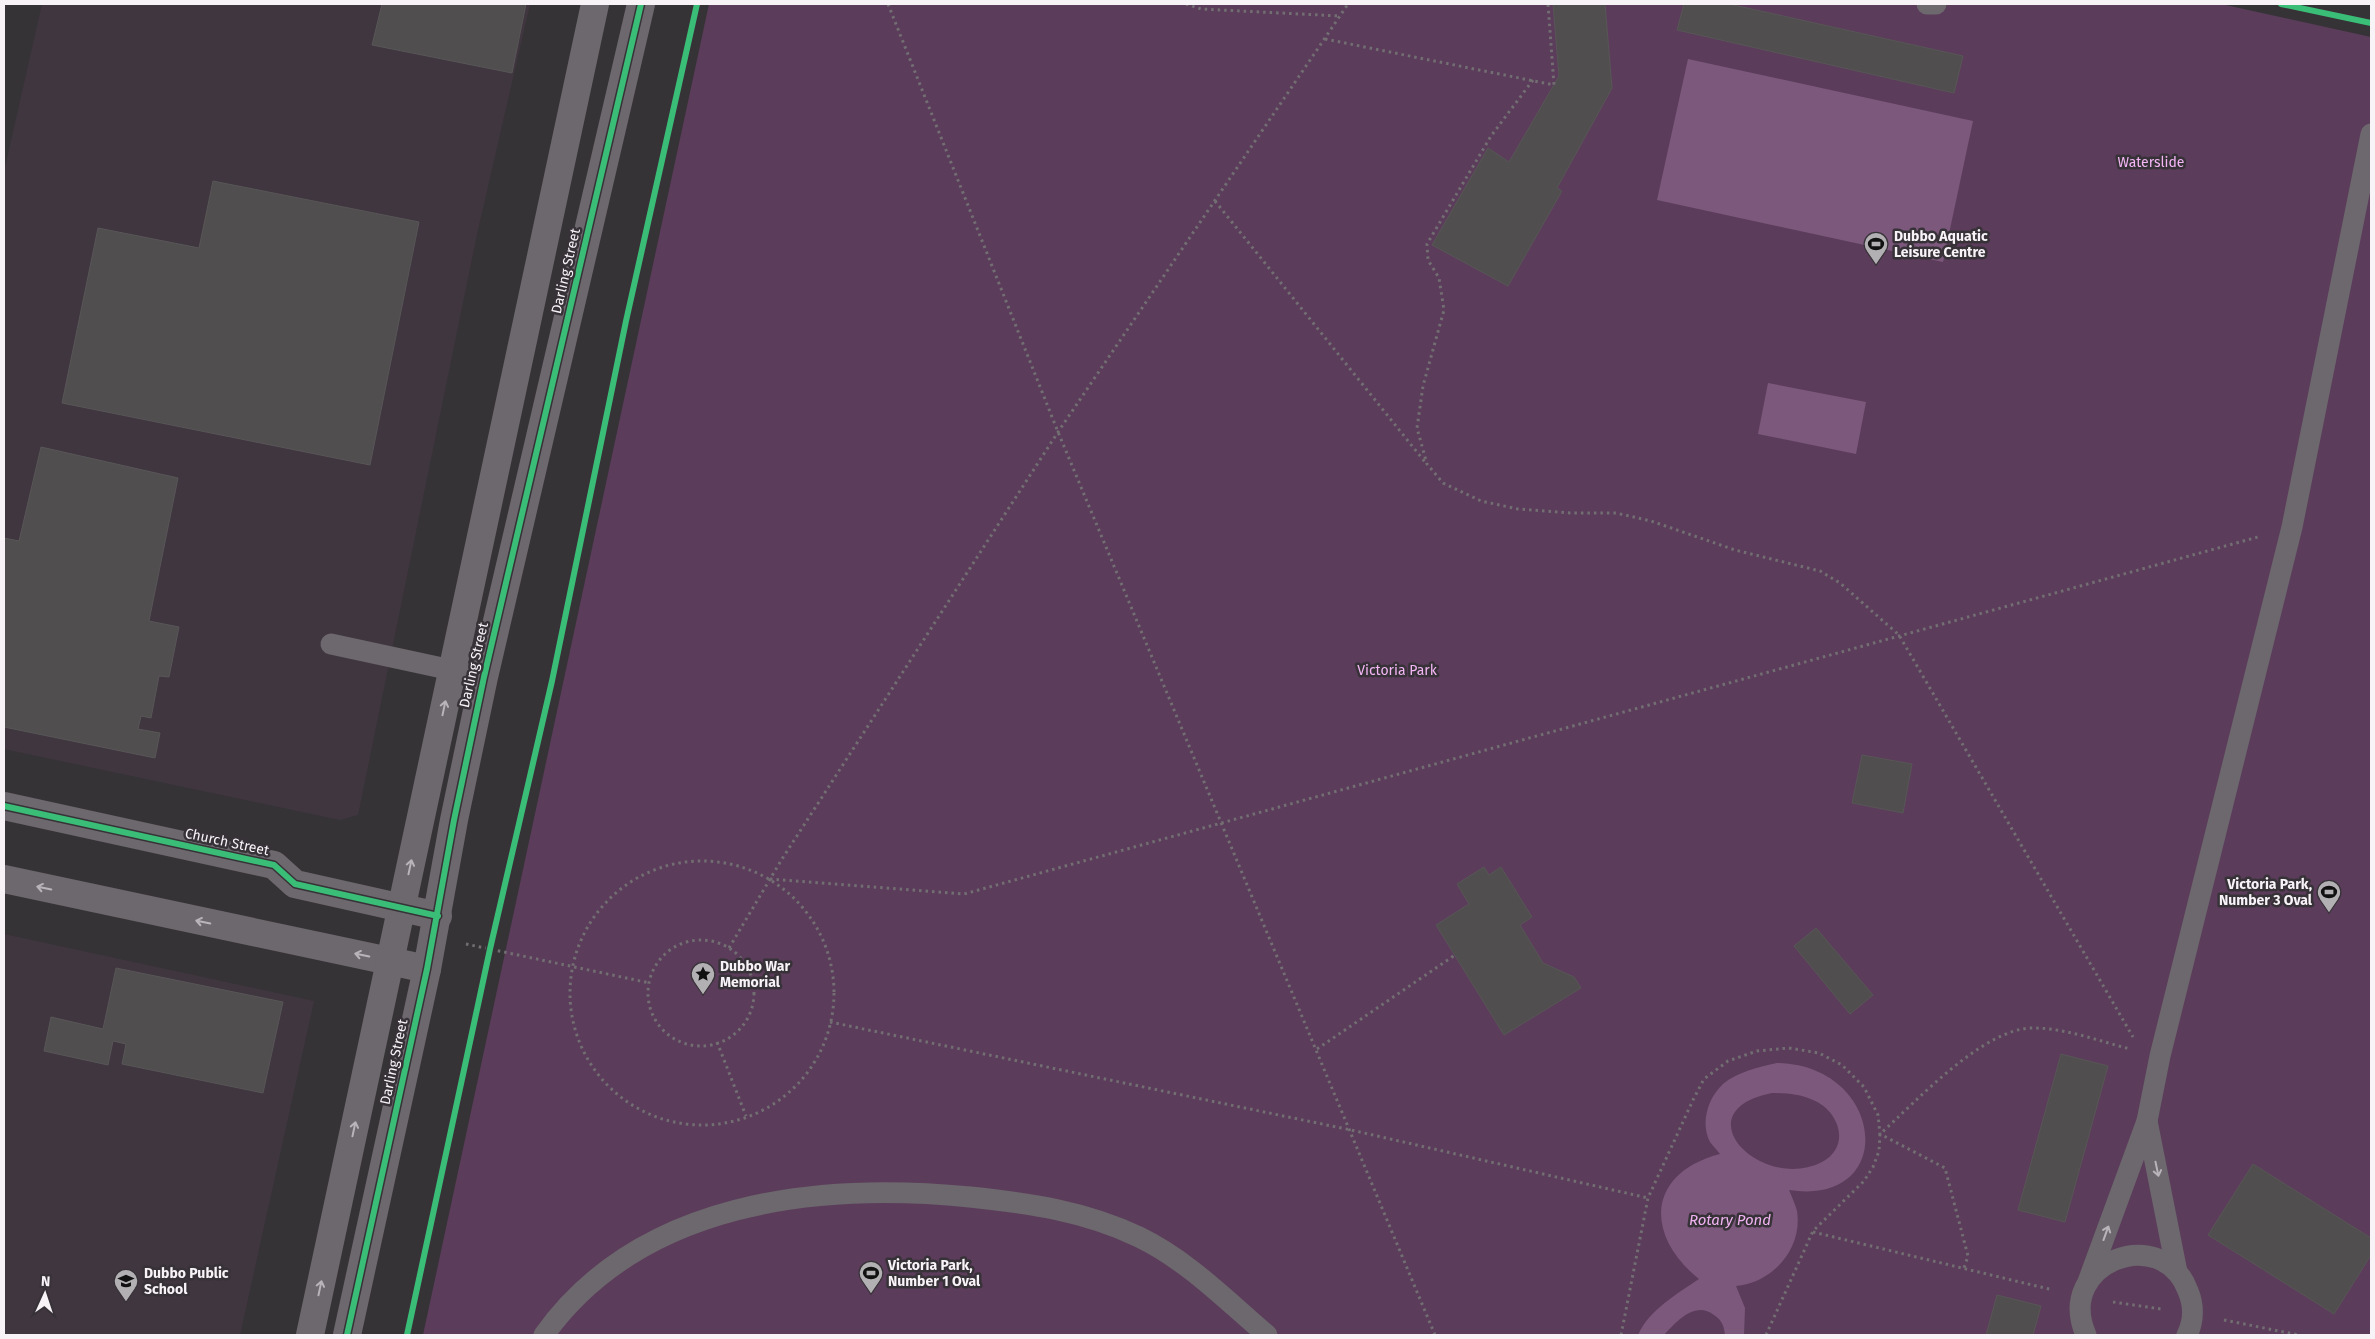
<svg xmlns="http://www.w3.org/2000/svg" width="2375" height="1339" font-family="'Fira Sans',sans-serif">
<rect width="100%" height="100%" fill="#363336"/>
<!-- built -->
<g fill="#403640">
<polygon points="42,4 530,4 477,234 358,815 340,820 4,749 4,172"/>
<polygon points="4,934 314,1001 240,1335 4,1335"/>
</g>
<!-- green -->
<polygon fill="#5b3d5b" points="709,4 2221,4 2371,37 2371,1335 423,1335"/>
<!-- water -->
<g fill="#7c587d" fill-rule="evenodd">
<polygon points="1688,59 1973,121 1943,262 1657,200"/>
<polygon points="1768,383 1866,402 1856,454 1758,434"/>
<path d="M1777,1063C1886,1065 1899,1207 1789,1190C1792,1197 1795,1204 1797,1211C1803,1249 1772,1283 1736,1286L1745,1308L1744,1335H1725C1724,1326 1722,1320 1714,1315C1695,1300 1676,1322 1664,1335H1638C1649,1310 1677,1294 1699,1279C1644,1235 1647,1173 1720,1154C1717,1150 1713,1146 1710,1142C1700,1123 1708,1098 1723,1084C1737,1072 1759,1067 1777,1063ZM1772,1093C1786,1093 1800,1094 1813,1100C1840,1111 1851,1147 1822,1162C1761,1193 1681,1111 1772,1093Z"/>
</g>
<!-- building -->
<g fill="#504e4f" stroke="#585656">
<polygon points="382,4 526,4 512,73 372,45"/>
<polygon points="1553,4 1605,4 1612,88 1557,188 1562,191 1508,286 1432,245 1488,148 1509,162 1559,76"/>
<polygon points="1684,4 1729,4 1963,56 1954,93 1677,30"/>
<polygon points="213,181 419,222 370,465 62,403 98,228 199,248"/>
<polygon points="41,447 178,478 149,621 179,627 169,677 159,676 151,718 141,716 138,729 160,733 155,758 4,727 4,538 19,541"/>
<polygon points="1862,755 1912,764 1903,813 1852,803"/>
<polygon points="1484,867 1489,875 1501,867 1532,917 1520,925 1543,963 1574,977 1581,988 1504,1035 1436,925 1469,904 1457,884"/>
<polygon points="1816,928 1873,995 1850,1014 1794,946"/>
<polygon points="116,968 283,1002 263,1093 122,1064 126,1044 113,1041 108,1065 44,1051 51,1017 103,1029"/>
<polygon points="2061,1054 2108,1066 2065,1222 2018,1210"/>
<polygon points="2253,1164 2371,1238 2371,1255 2334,1314 2208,1235"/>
<polygon points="1997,1295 2041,1306 2033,1335 1986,1335"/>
</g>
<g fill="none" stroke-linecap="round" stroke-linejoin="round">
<!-- path -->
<g stroke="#726e72" stroke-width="3" stroke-dasharray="2.5 4" stroke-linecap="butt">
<polyline points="888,4 1058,432 1435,1335"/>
<polyline points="1186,4 1201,9 1340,16"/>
<polyline points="1325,39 1554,85 1548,4"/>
<polyline points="1533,80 1491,136 1427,244 1428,260 1439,278 1444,310 1423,386 1417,428 1427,464 1443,483 1481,501 1518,509 1570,513 1616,513 1651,521 1735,550 1820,571 1840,583 1899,635 2133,1037"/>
<polyline points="1215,201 1425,462"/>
<circle cx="702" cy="993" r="132"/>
<polyline points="770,879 964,894 2258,537"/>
<circle cx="701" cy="993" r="53"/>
<polyline points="466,944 650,983"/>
<polyline points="729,948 782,859 1058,432 1348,4"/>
<polyline points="830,1022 1351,1130 1648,1198"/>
<polyline points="717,1042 746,1116"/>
<polyline points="1317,1049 1455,955"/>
<polyline points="1813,1232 2053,1290"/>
<polyline points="2113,1302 2161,1309"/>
<polyline points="2224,1320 2299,1335"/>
<polyline points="1621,1335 1648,1198 1693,1100 1704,1079 1728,1061 1757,1051 1789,1048 1819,1053 1842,1065 1864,1087 1878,1115 1880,1134 1945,1168 1968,1256 1964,1268"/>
<path d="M1766,1335L1813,1231L1864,1181L1873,1167L1879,1151L1880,1134C1916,1102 1983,1028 2033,1028C2065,1028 2099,1041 2130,1049"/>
</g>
<!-- service -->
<g stroke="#6d686d" stroke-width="21">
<polyline points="1927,4 1936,4"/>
<polyline points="331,644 484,677"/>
<polyline points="2147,1121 2177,1272"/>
<polyline points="2089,1279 2147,1121 2160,1056 2292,527 2371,134"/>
<path d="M544,1335C640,1201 818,1182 970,1197C1028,1203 1085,1211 1139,1237C1187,1260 1227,1301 1267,1335"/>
<path d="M2086,1335C2054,1262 2163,1222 2188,1291C2194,1305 2194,1321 2187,1335"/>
</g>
<!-- minor -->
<g stroke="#6d686d" stroke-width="28">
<polyline points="4,806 274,865 295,884 438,916"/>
<polyline points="4,879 427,969"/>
</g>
<!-- tertiary -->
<g stroke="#6d686d" stroke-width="28">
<polyline points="310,1335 595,4"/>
<polyline points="347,1335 427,969 454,820 484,677 641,4"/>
</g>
<!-- cycleway casing -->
<g stroke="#373237" stroke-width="9">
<g id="cycleway">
<polyline points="2281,4 2371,23"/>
<polyline points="4,806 274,865 295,884 438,916"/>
<polyline points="347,1335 427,969 454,820 484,677 641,4"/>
<polyline points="407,1335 490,949 552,681 626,321 697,4"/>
</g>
</g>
<!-- cycleway -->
<use href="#cycleway" stroke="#3abd76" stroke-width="6"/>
</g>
<!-- one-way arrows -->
<defs><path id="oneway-shaft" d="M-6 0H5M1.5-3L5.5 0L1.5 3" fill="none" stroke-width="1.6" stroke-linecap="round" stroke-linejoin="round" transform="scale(1.25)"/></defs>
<g stroke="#b9b4b9">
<use href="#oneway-shaft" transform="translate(444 708) rotate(-78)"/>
<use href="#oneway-shaft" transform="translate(410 867) rotate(-78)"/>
<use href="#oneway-shaft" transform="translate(44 888) rotate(-168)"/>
<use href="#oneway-shaft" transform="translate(203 922) rotate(-168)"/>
<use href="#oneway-shaft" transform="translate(362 955) rotate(-168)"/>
<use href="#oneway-shaft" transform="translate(354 1129) rotate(-78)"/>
<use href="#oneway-shaft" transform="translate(2157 1169) rotate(78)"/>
<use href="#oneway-shaft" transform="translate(2106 1233) rotate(-70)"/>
<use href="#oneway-shaft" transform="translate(320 1288) rotate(-78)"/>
</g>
<!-- icons -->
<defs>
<g id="stadium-pin" transform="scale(1.25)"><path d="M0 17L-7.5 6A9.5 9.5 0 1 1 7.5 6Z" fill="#b3b0b3" stroke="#373237"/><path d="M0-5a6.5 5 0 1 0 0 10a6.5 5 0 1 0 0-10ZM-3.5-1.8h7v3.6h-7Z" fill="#111"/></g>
<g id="sight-pin" transform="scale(1.25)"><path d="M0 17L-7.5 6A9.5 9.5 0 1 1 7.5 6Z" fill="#b3b0b3" stroke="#373237"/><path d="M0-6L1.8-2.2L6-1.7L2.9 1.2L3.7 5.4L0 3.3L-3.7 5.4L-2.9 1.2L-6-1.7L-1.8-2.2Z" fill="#111"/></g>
<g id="school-pin" transform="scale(1.25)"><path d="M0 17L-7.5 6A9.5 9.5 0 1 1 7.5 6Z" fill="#b3b0b3" stroke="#373237"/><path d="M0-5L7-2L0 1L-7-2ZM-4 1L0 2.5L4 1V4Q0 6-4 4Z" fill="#111"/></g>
</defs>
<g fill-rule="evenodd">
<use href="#stadium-pin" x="1876" y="244"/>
<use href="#stadium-pin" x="2329" y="892"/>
<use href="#sight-pin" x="703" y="974"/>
<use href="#stadium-pin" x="871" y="1273"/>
<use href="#school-pin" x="126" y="1281"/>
</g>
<g text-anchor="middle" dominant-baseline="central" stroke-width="5" stroke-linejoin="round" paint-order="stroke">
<!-- park labels -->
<g font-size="14" fill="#f4b6f5" stroke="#373237">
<text x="2151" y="162">Waterslide</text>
<text x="1397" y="670">Victoria Park</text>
</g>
<!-- poi labels -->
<g font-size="14" font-weight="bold" fill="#f7f3f7" stroke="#373237" text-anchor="start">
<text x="1894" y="236">Dubbo Aquatic<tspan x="1894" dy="16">Leisure Centre</tspan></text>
<text x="2312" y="884" text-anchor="end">Victoria Park,<tspan x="2312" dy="16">Number 3 Oval</tspan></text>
<text x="720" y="966">Dubbo War<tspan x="720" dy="16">Memorial</tspan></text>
<text x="888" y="1265">Victoria Park,<tspan x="888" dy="16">Number 1 Oval</tspan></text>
<text x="144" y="1273">Dubbo Public<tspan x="144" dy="16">School</tspan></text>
</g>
<!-- street labels -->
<g font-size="14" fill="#f7f3f7" stroke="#373237">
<text transform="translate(566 271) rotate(-77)">Darling Street</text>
<text transform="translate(474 665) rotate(-77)">Darling Street</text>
<text transform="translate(227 842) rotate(12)">Church Street</text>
<text transform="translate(394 1062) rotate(-78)">Darling Street</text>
</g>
<!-- water labels -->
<g font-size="15" font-style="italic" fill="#f0b3f1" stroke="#373237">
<text x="1730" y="1220">Rotary Pond</text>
</g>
</g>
<!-- border -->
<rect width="2375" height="1339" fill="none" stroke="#f7f3f7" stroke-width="10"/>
<!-- north arrow -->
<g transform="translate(45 1294) rotate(3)" stroke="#373237" stroke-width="4" paint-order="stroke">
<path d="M0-4L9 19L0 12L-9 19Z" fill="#f7f3f7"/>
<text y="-8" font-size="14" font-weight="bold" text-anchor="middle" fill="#f7f3f7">N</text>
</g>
</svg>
